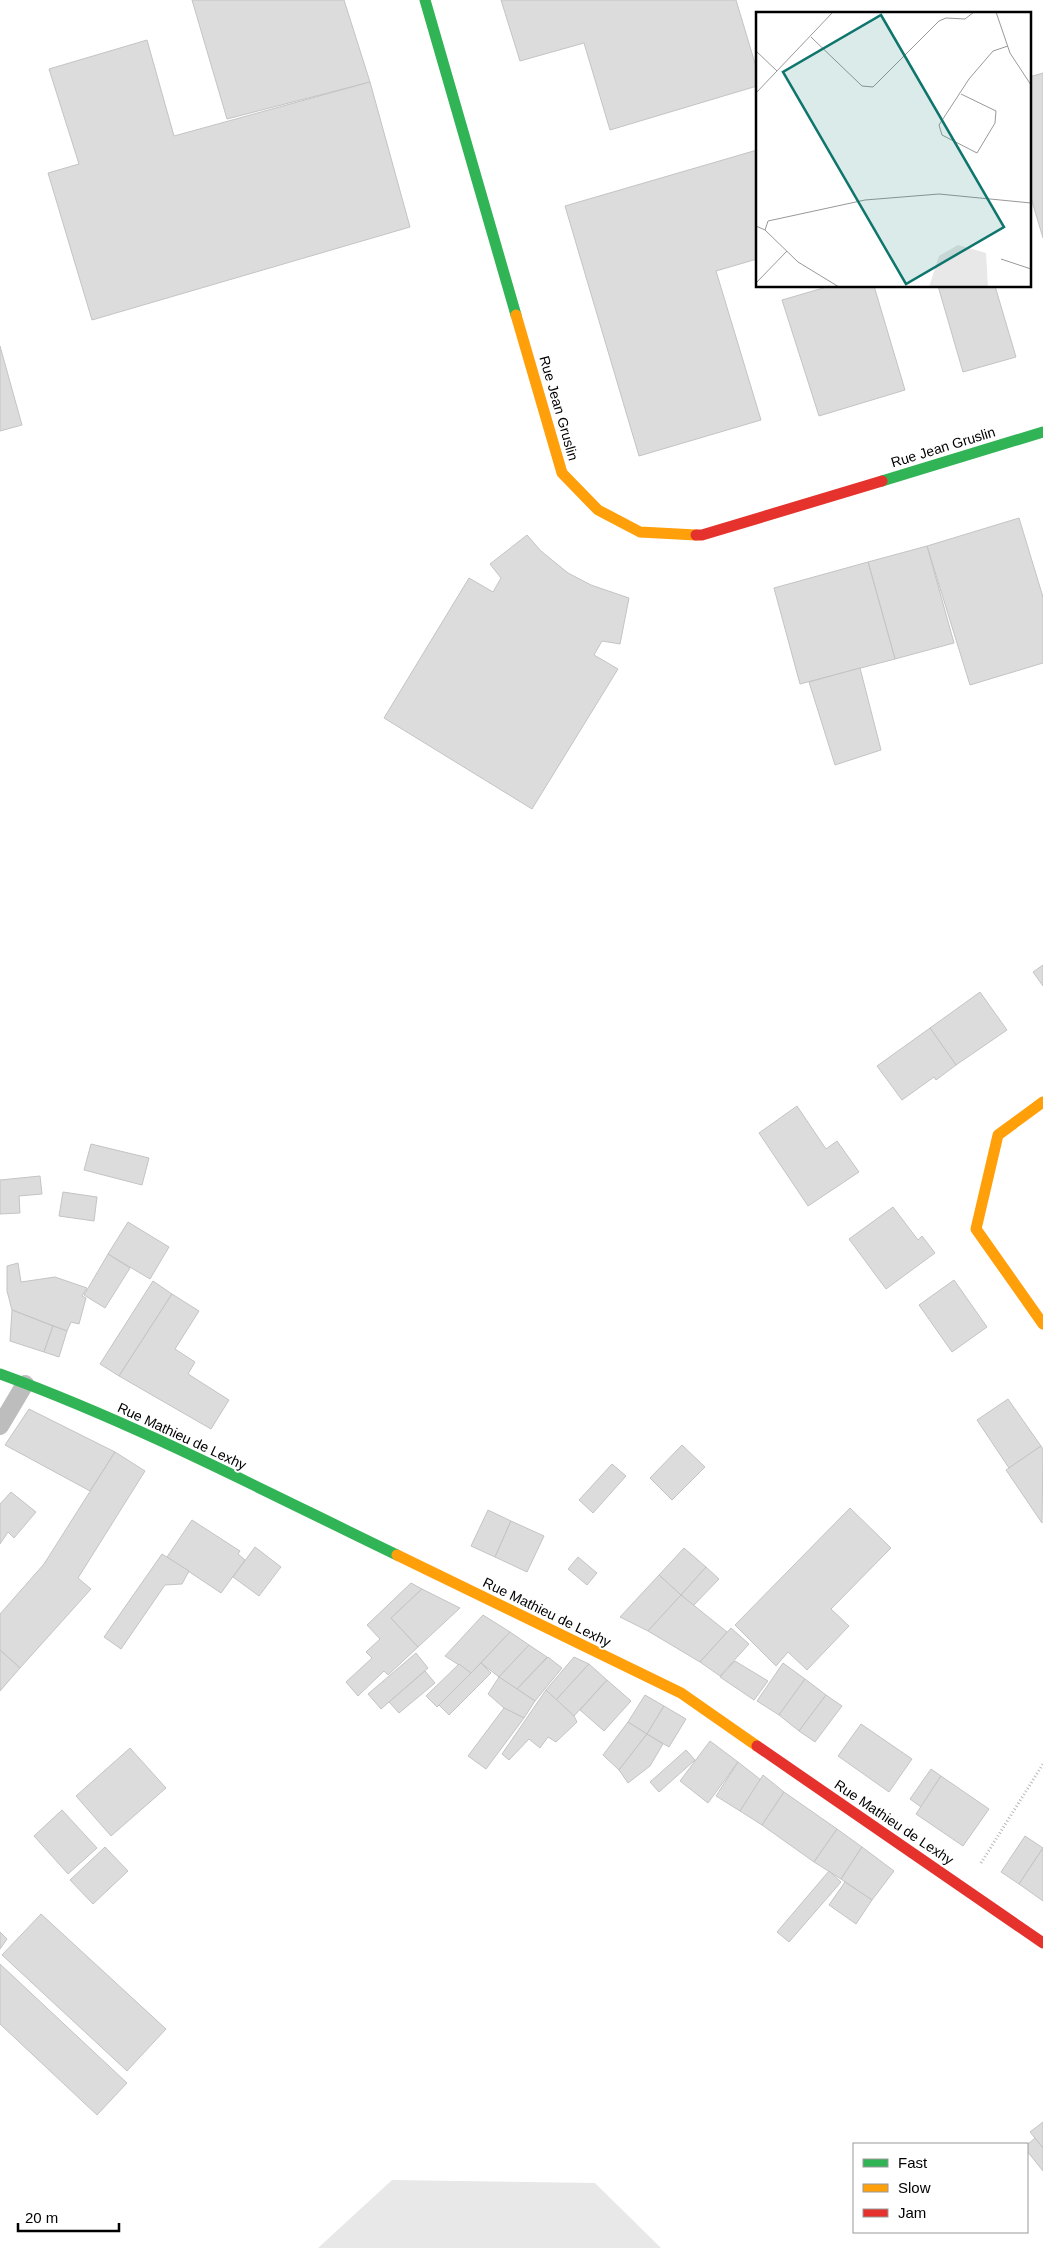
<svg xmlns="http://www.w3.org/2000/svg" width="1043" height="2248" font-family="Helvetica,sans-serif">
<rect width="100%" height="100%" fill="#fff"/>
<!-- green -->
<polygon fill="#e8e8e8" points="392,2180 595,2183 661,2248 318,2248"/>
<!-- building -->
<g fill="#dcdcdc" stroke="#c4c4c4">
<polygon points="192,0 344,0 370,82 227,119"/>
<polygon points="501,0 736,0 757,70 757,86 610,130 584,43 520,61"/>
<polygon points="147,40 174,136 370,82 410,227 92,320 48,173 79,164 49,69"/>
<polygon points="1043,73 1043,238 1029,191 1029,77"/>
<polygon points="757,150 757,259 716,271 761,420 639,456 565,206"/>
<polygon points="830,286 874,286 905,390 819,416 782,300"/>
<polygon points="938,286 995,286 1016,357 963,372"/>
<polygon points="0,346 22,425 0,431"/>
<polygon points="1019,518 1043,597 1043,663 970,685 927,546"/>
<polygon points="527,535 541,551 568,573 591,585 629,598 620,644 602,641 594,655 618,669 532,809 384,718 469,578 493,592 501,578 490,564"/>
<polygon points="927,546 954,643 895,659 868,562"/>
<polygon points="868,562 895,659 800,684 774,588"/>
<polygon points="860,668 881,750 835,765 809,682"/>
<polygon points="1043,965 1043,986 1033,972"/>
<polygon points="980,992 1007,1030 956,1065 930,1028"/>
<polygon points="930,1028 956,1065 936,1080 934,1077 902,1100 877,1066"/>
<polygon points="797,1106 826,1149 837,1141 859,1172 808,1206 759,1133"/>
<polygon points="91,1144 149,1158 142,1185 84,1170"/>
<polygon points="40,1176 42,1194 19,1196 20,1213 0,1214 0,1180"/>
<polygon points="63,1192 97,1197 94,1221 59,1216"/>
<polygon points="893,1207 918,1240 922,1236 935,1253 886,1289 849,1239"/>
<polygon points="128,1222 169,1247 150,1279 108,1254"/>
<polygon points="108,1254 130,1268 105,1308 84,1295"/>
<polygon points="18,1263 21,1282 55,1277 87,1288 82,1296 86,1298 79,1324 71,1322 67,1331 12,1310 7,1291 7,1266"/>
<polygon points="954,1280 987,1327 952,1352 919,1305"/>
<polygon points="153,1281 172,1294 119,1376 100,1364"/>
<polygon points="172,1294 199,1311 175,1349 195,1362 188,1374 229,1400 211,1429 119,1376"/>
<polygon points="12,1310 53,1326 44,1352 10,1341"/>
<polygon points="53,1326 67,1331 59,1357 44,1352"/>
<polygon points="1008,1399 1041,1446 1009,1468 977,1420"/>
<polygon points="29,1409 115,1452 90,1491 5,1445"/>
<polygon points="682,1445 705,1467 672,1500 650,1478"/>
<polygon points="1041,1446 1043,1449 1042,1523 1006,1470"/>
<polygon points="115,1452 145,1471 78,1578 91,1589 20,1668 0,1650 0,1614 44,1564"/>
<polygon points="612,1464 626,1476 593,1513 579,1500"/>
<polygon points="11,1492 36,1512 14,1538 8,1532 0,1544 0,1504"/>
<polygon points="850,1508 891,1548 831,1609 849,1626 807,1670 788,1652 776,1666 735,1625"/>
<polygon points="488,1510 511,1521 495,1557 471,1546"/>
<polygon points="192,1520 240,1551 238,1554 245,1560 221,1593 167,1557"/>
<polygon points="511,1521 544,1536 527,1572 495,1557"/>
<polygon points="255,1547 281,1567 259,1596 233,1577"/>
<polygon points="684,1548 706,1567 681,1595 659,1575"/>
<polygon points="162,1554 189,1571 182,1584 165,1585 121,1649 104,1637"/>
<polygon points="578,1557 597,1573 587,1585 568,1569"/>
<polygon points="706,1567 719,1579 693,1606 681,1595"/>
<polygon points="659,1575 681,1595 648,1631 620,1617"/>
<polygon points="411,1583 422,1589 391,1618 418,1647 388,1675 384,1671 358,1696 346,1682 372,1658 366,1652 380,1639 367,1625"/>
<polygon points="422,1589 460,1608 418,1647 391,1618"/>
<polygon points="681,1595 727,1632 700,1662 648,1631"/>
<polygon points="483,1615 510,1632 471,1673 445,1656"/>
<polygon points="731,1628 749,1644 720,1676 700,1662"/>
<polygon points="510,1632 529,1645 499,1677 481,1663"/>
<polygon points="529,1645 547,1657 517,1689 499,1677"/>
<polygon points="0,1650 20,1668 0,1691"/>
<polygon points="416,1653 428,1668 381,1709 368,1694"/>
<polygon points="548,1657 562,1668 535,1701 517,1689"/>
<polygon points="574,1657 589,1664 556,1700 546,1690"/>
<polygon points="735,1661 768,1681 754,1700 720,1677"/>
<polygon points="481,1663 491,1673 449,1715 439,1705"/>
<polygon points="783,1663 805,1679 779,1715 757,1701"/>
<polygon points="459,1664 471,1673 437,1707 426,1696"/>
<polygon points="589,1664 607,1680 574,1716 556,1700"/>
<polygon points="425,1671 435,1683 399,1713 389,1702"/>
<polygon points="499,1677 535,1701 524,1718 504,1708 488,1694"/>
<polygon points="805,1679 826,1695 799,1731 779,1715"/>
<polygon points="607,1680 631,1701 604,1731 580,1710"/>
<polygon points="546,1690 574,1716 577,1722 556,1742 548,1737 540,1748 529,1739 509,1760 502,1754"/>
<polygon points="645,1695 664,1706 647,1734 628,1722"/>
<polygon points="826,1695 842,1706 815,1742 799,1731"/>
<polygon points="664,1706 686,1719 669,1747 647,1734"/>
<polygon points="504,1708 524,1718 486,1769 468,1756"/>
<polygon points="628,1722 647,1734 619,1770 603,1755"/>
<polygon points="861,1724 912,1759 889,1792 838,1756"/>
<polygon points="647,1734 663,1744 650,1766 628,1783 619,1770"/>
<polygon points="710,1741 738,1762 708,1803 680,1781"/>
<polygon points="130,1748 166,1788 111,1836 76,1796"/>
<polygon points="686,1750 695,1760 659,1792 650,1782"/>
<polygon points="738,1762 761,1780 740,1811 716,1796"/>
<polygon points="931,1769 941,1776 921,1807 910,1799"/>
<polygon points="763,1775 784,1792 762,1825 740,1811"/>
<polygon points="941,1776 989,1809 963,1846 916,1814"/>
<polygon points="784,1792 837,1829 814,1862 762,1825"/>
<polygon points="62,1810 97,1848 68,1874 34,1836"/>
<polygon points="837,1829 862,1847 841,1879 814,1862"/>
<polygon points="1025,1836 1043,1848 1019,1884 1001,1872"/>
<polygon points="105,1847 128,1871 93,1904 70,1880"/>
<polygon points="862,1847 894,1871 872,1900 841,1879"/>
<polygon points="1043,1848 1043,1901 1019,1884"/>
<polygon points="829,1871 841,1882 789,1942 777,1932"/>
<polygon points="845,1882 872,1900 856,1924 829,1905"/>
<polygon points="41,1914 166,2029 127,2071 2,1955"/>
<polygon points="0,1932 7,1939 0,1949"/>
<polygon points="0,1964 127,2083 97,2115 0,2024"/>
<polygon points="1043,2122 1043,2148 1030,2132"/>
<polygon points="1035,2138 1043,2148 1043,2171 1027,2151 1027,2145"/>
</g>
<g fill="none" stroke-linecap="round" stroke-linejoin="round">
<!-- path -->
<polyline stroke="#b8b8b8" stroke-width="3" stroke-dasharray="1 2.5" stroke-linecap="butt" points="981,1863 1043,1764"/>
<!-- lane -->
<polyline stroke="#bdbdbd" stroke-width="18" points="0,1426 25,1384"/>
<!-- fast -->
<g stroke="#30b455" stroke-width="11">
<polyline points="425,0 516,315"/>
<polyline points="882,481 1043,432"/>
<path d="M0,1374C137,1424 266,1492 397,1555"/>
</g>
<!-- slow -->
<g stroke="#ff9f0a" stroke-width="11">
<polyline points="516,315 562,473 598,510 640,532 696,535"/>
<polyline points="1043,1102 998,1135 976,1229 1043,1324"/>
<polyline points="397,1555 681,1693 757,1746"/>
</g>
<!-- jam -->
<g stroke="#e5322d" stroke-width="11">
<polyline points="696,535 702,535 882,481"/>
<polyline points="757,1746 1043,1943"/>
</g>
</g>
<g text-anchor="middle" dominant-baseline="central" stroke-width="4" stroke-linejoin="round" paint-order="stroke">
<!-- street labels -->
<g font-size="14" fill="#000" stroke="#fff">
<text transform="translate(559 408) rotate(74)">Rue Jean Gruslin</text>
<text transform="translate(943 447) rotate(-17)">Rue Jean Gruslin</text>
<text transform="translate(182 1436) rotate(25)">Rue Mathieu de Lexhy</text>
<text transform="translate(547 1612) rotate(26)">Rue Mathieu de Lexhy</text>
<text transform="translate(894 1822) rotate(34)">Rue Mathieu de Lexhy</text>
</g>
</g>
<!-- overview -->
<g transform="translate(756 12)">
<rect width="275" height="275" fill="#fff"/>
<path d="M202,233L230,241L232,275H173L183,244Z" fill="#e8e8e8"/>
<path fill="none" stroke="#999" stroke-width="1" d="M240,0L254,41L275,73M55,25L106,74L117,75L183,9L190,6L209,7L218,0M0,39L21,59M0,81L77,0M205,82L240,99L239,111L221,141L186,123L183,113L213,67L237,39L252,34M12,209L109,188L183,182L275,191M0,214L9,218L12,209M9,218L42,250L83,275M245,247L275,257M0,271L31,239"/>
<path fill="#0f766e" fill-opacity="0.15" stroke="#0f766e" stroke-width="2.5" d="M125,3L248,215L150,272L27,60Z"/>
<rect width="275" height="275" fill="none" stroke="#000" stroke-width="2.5"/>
</g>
<!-- legend -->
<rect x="853" y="2143" width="175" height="90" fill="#ffffff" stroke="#999999"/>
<rect x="863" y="2159" width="25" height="8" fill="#30b455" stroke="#999999"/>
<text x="898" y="2168" font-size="15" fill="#000000">Fast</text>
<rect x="863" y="2184" width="25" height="8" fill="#ff9f0a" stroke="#999999"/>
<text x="898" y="2193" font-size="15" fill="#000000">Slow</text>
<rect x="863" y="2209" width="25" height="8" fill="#e5322d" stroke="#999999"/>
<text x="898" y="2218" font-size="15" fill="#000000">Jam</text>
<!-- scale -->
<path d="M18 2223v8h101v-8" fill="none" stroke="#000000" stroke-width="2.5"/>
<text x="25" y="2223" font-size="15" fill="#000000" stroke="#ffffff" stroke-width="4" paint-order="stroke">20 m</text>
</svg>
